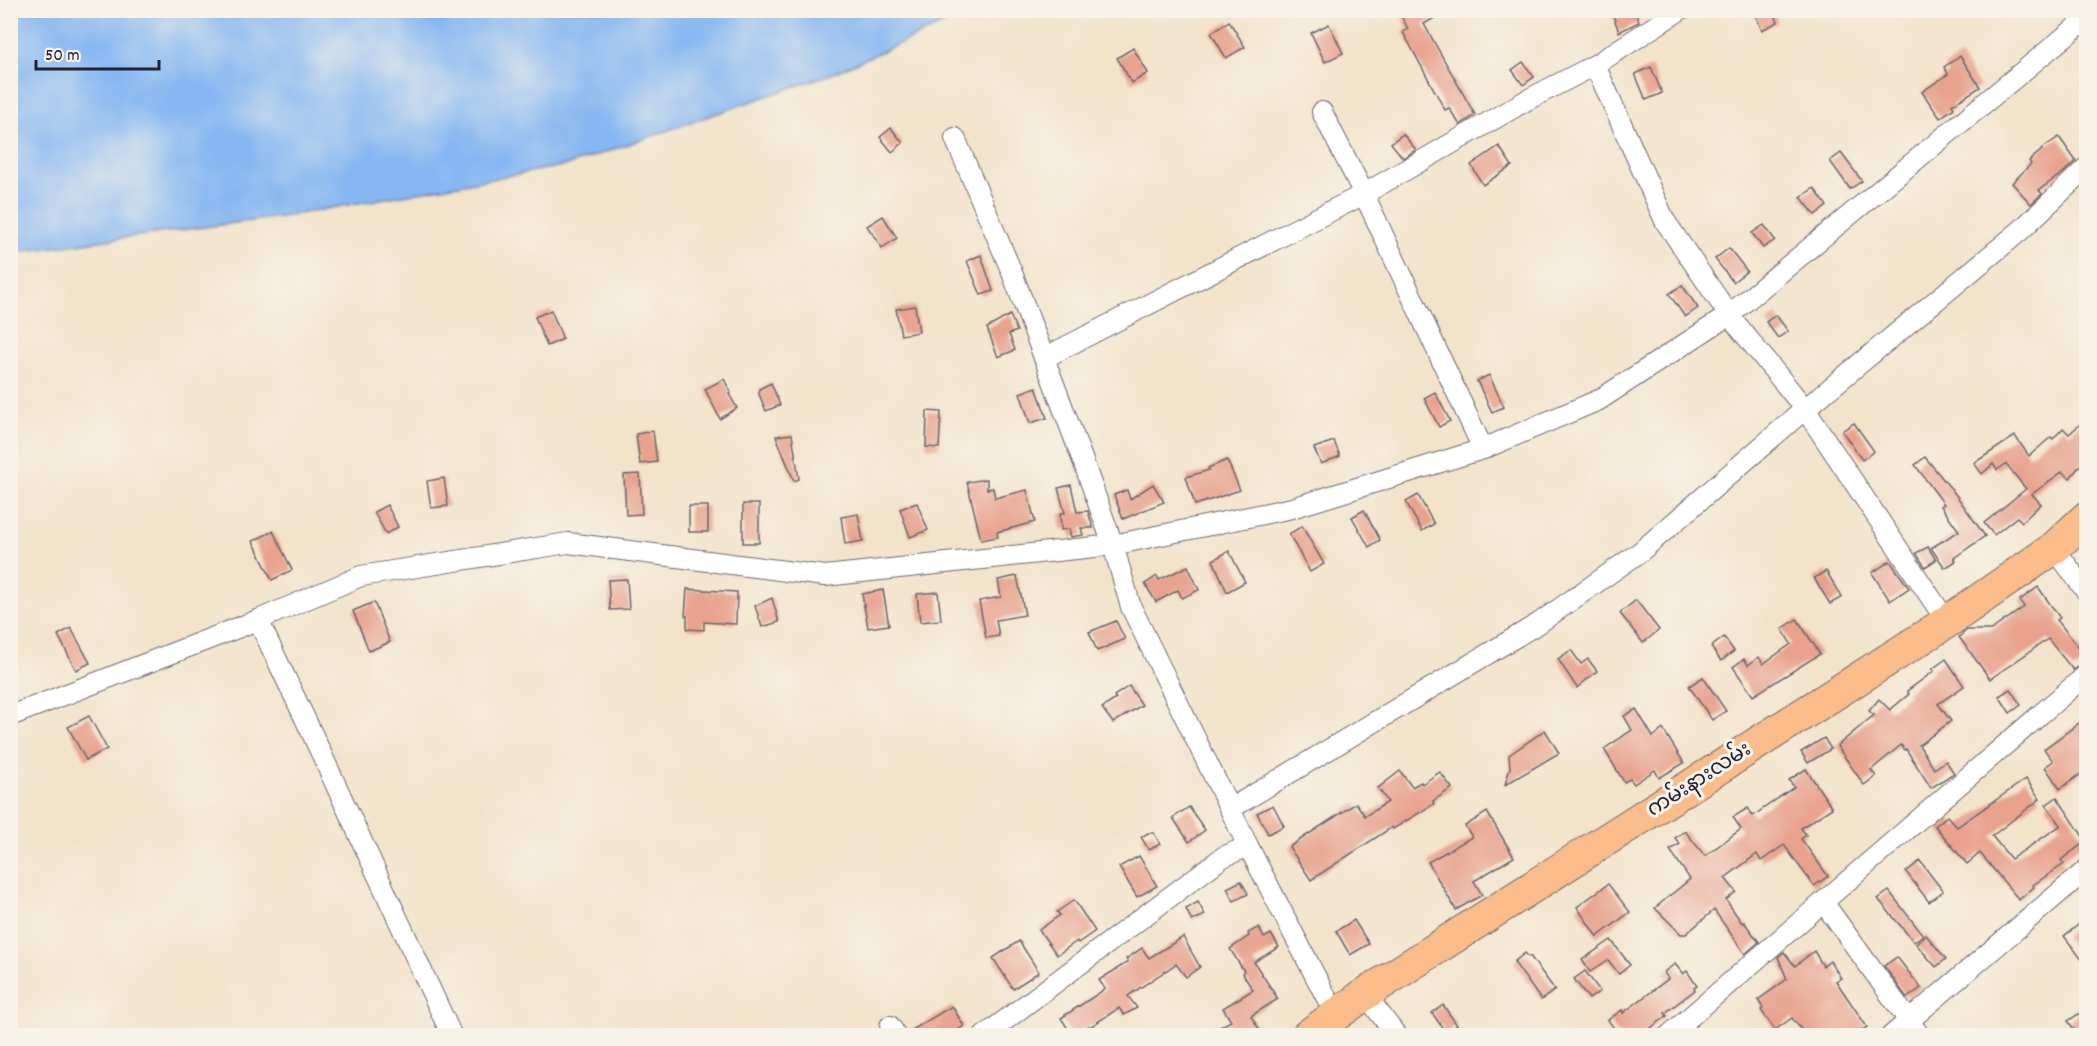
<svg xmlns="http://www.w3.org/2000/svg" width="2097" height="1046" font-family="Dekko,'Noto Sans Myanmar',sans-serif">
<rect width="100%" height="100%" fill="#f7f3e8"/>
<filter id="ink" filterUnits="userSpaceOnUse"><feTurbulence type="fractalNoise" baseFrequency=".0167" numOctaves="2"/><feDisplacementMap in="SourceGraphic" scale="12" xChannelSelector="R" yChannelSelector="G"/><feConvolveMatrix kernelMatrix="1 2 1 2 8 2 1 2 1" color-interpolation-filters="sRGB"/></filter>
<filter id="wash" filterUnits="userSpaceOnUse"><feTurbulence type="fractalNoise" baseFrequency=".008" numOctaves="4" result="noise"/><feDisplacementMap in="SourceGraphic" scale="24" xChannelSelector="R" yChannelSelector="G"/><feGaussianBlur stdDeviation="1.35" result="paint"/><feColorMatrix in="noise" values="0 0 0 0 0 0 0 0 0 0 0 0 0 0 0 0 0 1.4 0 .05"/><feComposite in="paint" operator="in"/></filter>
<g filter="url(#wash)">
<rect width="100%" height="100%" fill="#f3e3cb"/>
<!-- water -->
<polygon fill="#87b7f2" stroke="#546c96" stroke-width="1.5" points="10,11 11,10 973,11 831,74 568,165 287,216 11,253"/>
<g id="blocks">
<!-- building -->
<g fill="#e8a28e">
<polygon points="1398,10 1448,10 1424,24 1475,115 1460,125 1449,108 1445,110 1403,32 1408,29"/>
<polygon points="1611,10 1635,10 1639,22 1619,32"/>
<polygon points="1753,10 1773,10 1778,22 1762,30"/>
<polygon points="1229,21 1245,47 1226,58 1211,33"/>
<polygon points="1329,24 1343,53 1325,62 1311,33"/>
<polygon points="1133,48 1148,73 1132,83 1117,58"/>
<polygon points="1960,56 1980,87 1952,105 1954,108 1940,118 1922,92 1948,74 1944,67"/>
<polygon points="1523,62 1534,77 1523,85 1512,70"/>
<polygon points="1651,67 1662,93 1646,100 1635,74"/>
<polygon points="891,128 903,143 892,152 880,137"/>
<polygon points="1403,134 1416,150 1403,158 1391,143"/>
<polygon points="2059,137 2076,161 2064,172 2039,190 2042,194 2031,204 2012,183 2031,164 2029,161 2042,150 2041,149"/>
<polygon points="1499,146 1512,166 1483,185 1471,165"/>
<polygon points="1841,153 1862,181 1850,189 1830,161"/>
<polygon points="1814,188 1827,206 1815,215 1801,197"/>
<polygon points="883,216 897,238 882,248 867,226"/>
<polygon points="1764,225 1775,240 1763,248 1752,233"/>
<polygon points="1729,248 1747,271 1733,282 1715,259"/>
<polygon points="981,255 993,291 981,295 967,261"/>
<polygon points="1682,285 1698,308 1685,317 1669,294"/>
<polygon points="915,306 919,332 901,335 896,309"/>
<polygon points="551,310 563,339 547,346 535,317"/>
<polygon points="1010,315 1017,331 1009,334 1015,350 998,357 987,328"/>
<polygon points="1776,315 1788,331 1778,338 1766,322"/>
<polygon points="1489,375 1504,407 1492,412 1477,381"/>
<polygon points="724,379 731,393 729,394 737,408 720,419 705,389"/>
<polygon points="771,383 780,405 766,411 759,394 759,389"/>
<polygon points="1036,387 1047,418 1030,423 1020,393"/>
<polygon points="1435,392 1450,421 1439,427 1424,398"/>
<polygon points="927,411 941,412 939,448 926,447"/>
<polygon points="2086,419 2086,458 2070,478 2062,472 2032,494 2041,504 2022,522 2017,517 1994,535 1984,523 2026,489 2006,464 1997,470 1993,464 1982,474 1974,463 2015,436 2029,456 2051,437 2053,439 2063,428 2069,434"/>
<polygon points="1854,423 1874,451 1862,460 1842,431"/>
<polygon points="653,431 657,462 640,464 636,434"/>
<polygon points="792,434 799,479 794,481 776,436"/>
<polygon points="1334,441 1340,456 1321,464 1314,448"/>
<polygon points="1925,457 1956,495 1985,536 1954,558 1956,561 1945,568 1931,548 1959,531 1941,506 1944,504 1915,465"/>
<polygon points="1227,460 1240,490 1195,505 1186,477 1209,470 1208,468"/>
<polygon points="640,474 642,514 626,515 624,475"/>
<polygon points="444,478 448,506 431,508 427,481"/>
<polygon points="987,479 987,489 993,488 995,498 1027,490 1035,522 997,532 998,537 981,540 967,482"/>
<polygon points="1153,484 1164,502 1123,519 1114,495 1127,490 1130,499"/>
<polygon points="1071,485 1077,512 1088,511 1093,528 1081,528 1083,535 1071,537 1069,529 1061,530 1060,513 1065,513 1058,488"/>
<polygon points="1418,495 1434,524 1422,531 1406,502"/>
<polygon points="917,503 928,530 910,537 900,509"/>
<rect x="743" y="504" width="16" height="39"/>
<polygon points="387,505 398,527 386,534 374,512"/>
<rect x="689" y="506" width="19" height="26"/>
<polygon points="1364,510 1380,540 1369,547 1352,517"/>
<polygon points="858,514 863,541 845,544 841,517"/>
<polygon points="1302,526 1324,564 1310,572 1289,534"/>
<polygon points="273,531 292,570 272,580 253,541"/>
<polygon points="1928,547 1936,560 1925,567 1916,553"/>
<polygon points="1229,551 1245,582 1227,592 1213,560"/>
<polygon points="1890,561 1909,588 1890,601 1872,573"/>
<polygon points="1188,566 1199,590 1182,598 1178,590 1156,602 1145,584 1157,576 1159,580"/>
<polygon points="1826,571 1842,597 1830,604 1814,578"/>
<polygon points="1017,576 1025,615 996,620 999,636 986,638 979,601 1001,597 998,580"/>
<polygon points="627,579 629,609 610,610 608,580"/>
<polygon points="2038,587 2060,618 2057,620 2080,649 2086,644 2086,662 2073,670 2048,639 1990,679 1959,637 1967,630 1991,630 2024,607 2020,600"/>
<polygon points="687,589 737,592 736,624 704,622 704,630 687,629 687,616 685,616"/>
<polygon points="883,590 889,625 868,628 862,594"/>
<polygon points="938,592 941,620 920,622 917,594"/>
<polygon points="772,598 779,622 762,627 755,606"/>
<polygon points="1636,600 1659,630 1643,643 1620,613"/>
<polygon points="374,602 390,642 369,651 353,611"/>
<polygon points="1797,619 1820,654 1753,696 1733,667 1744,659 1748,665 1759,657 1763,664 1791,644 1782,629"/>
<polygon points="1116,621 1125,639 1097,651 1089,632"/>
<polygon points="71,628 90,663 76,670 58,635"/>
<polygon points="1724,637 1734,651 1721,661 1711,647"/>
<polygon points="1571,650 1581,664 1588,659 1597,671 1577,688 1558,659"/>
<polygon points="1946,659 1964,686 1938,704 1951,721 1919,745 1934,769 1946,761 1954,773 1931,788 1906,749 1905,750 1901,745 1871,770 1876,776 1864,785 1837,746 1874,715 1869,711 1879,699 1890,710 1909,694 1907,691 1934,671 1932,669"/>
<polygon points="1703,677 1726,711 1712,720 1689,686"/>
<polygon points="1129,686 1142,705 1113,723 1102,708 1116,699 1114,696"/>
<polygon points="2010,689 2021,705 2010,713 1999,696"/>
<polygon points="1636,709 1653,737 1663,729 1684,763 1659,778 1655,770 1634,784 1630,779 1624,782 1604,749 1632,730 1624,716"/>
<polygon points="89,716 107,749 86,760 68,727"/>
<polygon points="2086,718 2086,770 2060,789 2045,767 2053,761 2044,749"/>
<polygon points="1545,730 1559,753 1505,785 1510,768 1509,755"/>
<polygon points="1824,738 1831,749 1808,763 1801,752"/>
<polygon points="1806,769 1832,808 1801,828 1806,835 1801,839 1828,876 1814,886 1784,845 1761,861 1757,854 1725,878 1736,892 1726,900 1742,923 1744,922 1759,942 1745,954 1714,910 1686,934 1681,934 1655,908 1690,879 1670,850 1680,844 1675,838 1685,831 1705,856 1741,829 1733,817 1748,808 1753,816 1794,787 1789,780"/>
<polygon points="1400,771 1412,787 1421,782 1422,784 1440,772 1452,788 1433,801 1434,804 1393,829 1392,827 1311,880 1289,847 1356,803 1365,816 1388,802 1378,788"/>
<polygon points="2026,779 2040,799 1992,836 2011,859 2061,825 2046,805 2057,797 2086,841 2061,860 2064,864 2033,885 2034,887 2019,900 1980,853 1967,864 1935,826 1947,816 1957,827"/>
<polygon points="1273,805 1284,826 1268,834 1257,813"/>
<polygon points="1189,807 1205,830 1189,842 1173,818"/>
<polygon points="1487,812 1514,857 1474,881 1482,895 1456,910 1428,862 1472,837 1465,826"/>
<polygon points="1148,833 1154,833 1160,844 1149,850 1141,837"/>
<polygon points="1139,856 1157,886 1137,897 1119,867"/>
<polygon points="1920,861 1943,891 1929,902 1906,872"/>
<polygon points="1241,881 1248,894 1234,901 1227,888"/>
<polygon points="1608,884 1630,912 1597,937 1577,907"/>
<polygon points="1889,891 1923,935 1914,942 1878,899"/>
<polygon points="1074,900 1095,931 1078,943 1077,941 1057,955 1039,930 1060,915 1057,912"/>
<polygon points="1198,902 1205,915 1192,921 1186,909"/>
<polygon points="2086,919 2086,965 2064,936"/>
<polygon points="1354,920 1369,944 1350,955 1336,931"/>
<polygon points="1259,927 1264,938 1271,934 1279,947 1254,962 1278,999 1251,1016 1259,1029 1248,1035 1205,1035 1231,1021 1223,1008 1253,990 1242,973 1244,971 1230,949 1249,936 1248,933"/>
<polygon points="1926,935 1946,959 1936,967 1916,944"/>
<polygon points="1183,937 1200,967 1186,977 1176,964 1128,996 1137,1008 1124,1015 1119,1008 1090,1027 1089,1026 1072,1035 1061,1018 1105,989 1099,980 1128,962 1126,959 1142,948 1149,958"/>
<polygon points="1611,940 1630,965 1619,974 1608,960 1590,972 1582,960"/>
<polygon points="1019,941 1039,972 1013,989 993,958"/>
<polygon points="1814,951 1823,966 1830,961 1841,978 1836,981 1867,1027 1855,1035 1806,1035 1792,1018 1775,1030 1761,1010 1763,1008 1758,1000 1787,979 1778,957 1784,952 1795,966"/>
<polygon points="1525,953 1529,957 1530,956 1555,990 1541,1000 1514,962"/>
<polygon points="1897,957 1921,988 1907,998 1884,966"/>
<polygon points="1675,964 1683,974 1687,971 1697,986 1694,988 1695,990 1665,1013 1667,1016 1641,1035 1619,1035 1608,1020 1622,1010 1623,1013 1668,979 1664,972"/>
<polygon points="1585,971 1600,991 1589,999 1574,979"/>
<polygon points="1443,1005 1457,1025 1446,1033 1432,1013"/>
<polygon points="952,1006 964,1026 950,1035 908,1035 907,1033"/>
<polygon points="2086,1009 2086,1035 2078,1035 2068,1021"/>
</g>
</g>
</g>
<g filter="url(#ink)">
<use href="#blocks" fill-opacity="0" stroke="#6b666d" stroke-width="1.5"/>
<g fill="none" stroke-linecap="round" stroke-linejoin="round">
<!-- minor casing -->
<g stroke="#6b666d" stroke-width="22">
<g id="minor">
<polyline points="1595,65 1665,221 1729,315 1805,409 1947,622"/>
<polyline points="1322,112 1364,194 1483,449"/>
<polyline points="955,138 1011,270 1083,461 1113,545 1131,607 1248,846 1336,1016"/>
<polyline points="1044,358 1364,194 1527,100 1595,65 1680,10"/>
<polyline points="2054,548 2086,591"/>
<polyline points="258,620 309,727 452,1036"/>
<polyline points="10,716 258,620 361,576 568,543 825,576 1113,545 1292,508 1483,449 1599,400 1729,315 2086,19"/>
<polyline points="1230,809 1539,623 1640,552 1805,409 2020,231 2086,168"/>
<polyline points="1823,902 1920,1036"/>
<polyline points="1365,994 1397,1036"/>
<polyline points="890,1026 896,1036"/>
<polyline points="984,1036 1223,857 1248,846"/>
<polyline points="1668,1036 2086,675"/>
<polyline points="1891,1036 2086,870"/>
</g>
</g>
<!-- primary casing -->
<g stroke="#6b666d" stroke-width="34">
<polyline id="primary" points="1307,1036 1365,994 1947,622 2054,548 2086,518"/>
</g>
<!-- minor -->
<use href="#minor" stroke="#fff" stroke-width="20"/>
<!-- primary -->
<use href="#primary" stroke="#f9bc8a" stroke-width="32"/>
</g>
</g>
<g text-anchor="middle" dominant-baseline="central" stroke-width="6" stroke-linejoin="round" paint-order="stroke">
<!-- street labels -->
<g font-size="21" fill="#22223b" stroke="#f7f3e8">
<text transform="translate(1700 781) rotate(-33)">ကမ်းနားလမ်း</text>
</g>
</g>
<!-- margin -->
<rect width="2097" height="1046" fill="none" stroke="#f7f3e8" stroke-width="36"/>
<!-- scale -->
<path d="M36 60v9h123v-9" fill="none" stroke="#22223b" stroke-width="3"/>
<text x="45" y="60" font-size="18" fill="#22223b" stroke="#f7f3e8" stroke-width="4.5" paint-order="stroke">50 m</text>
</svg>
